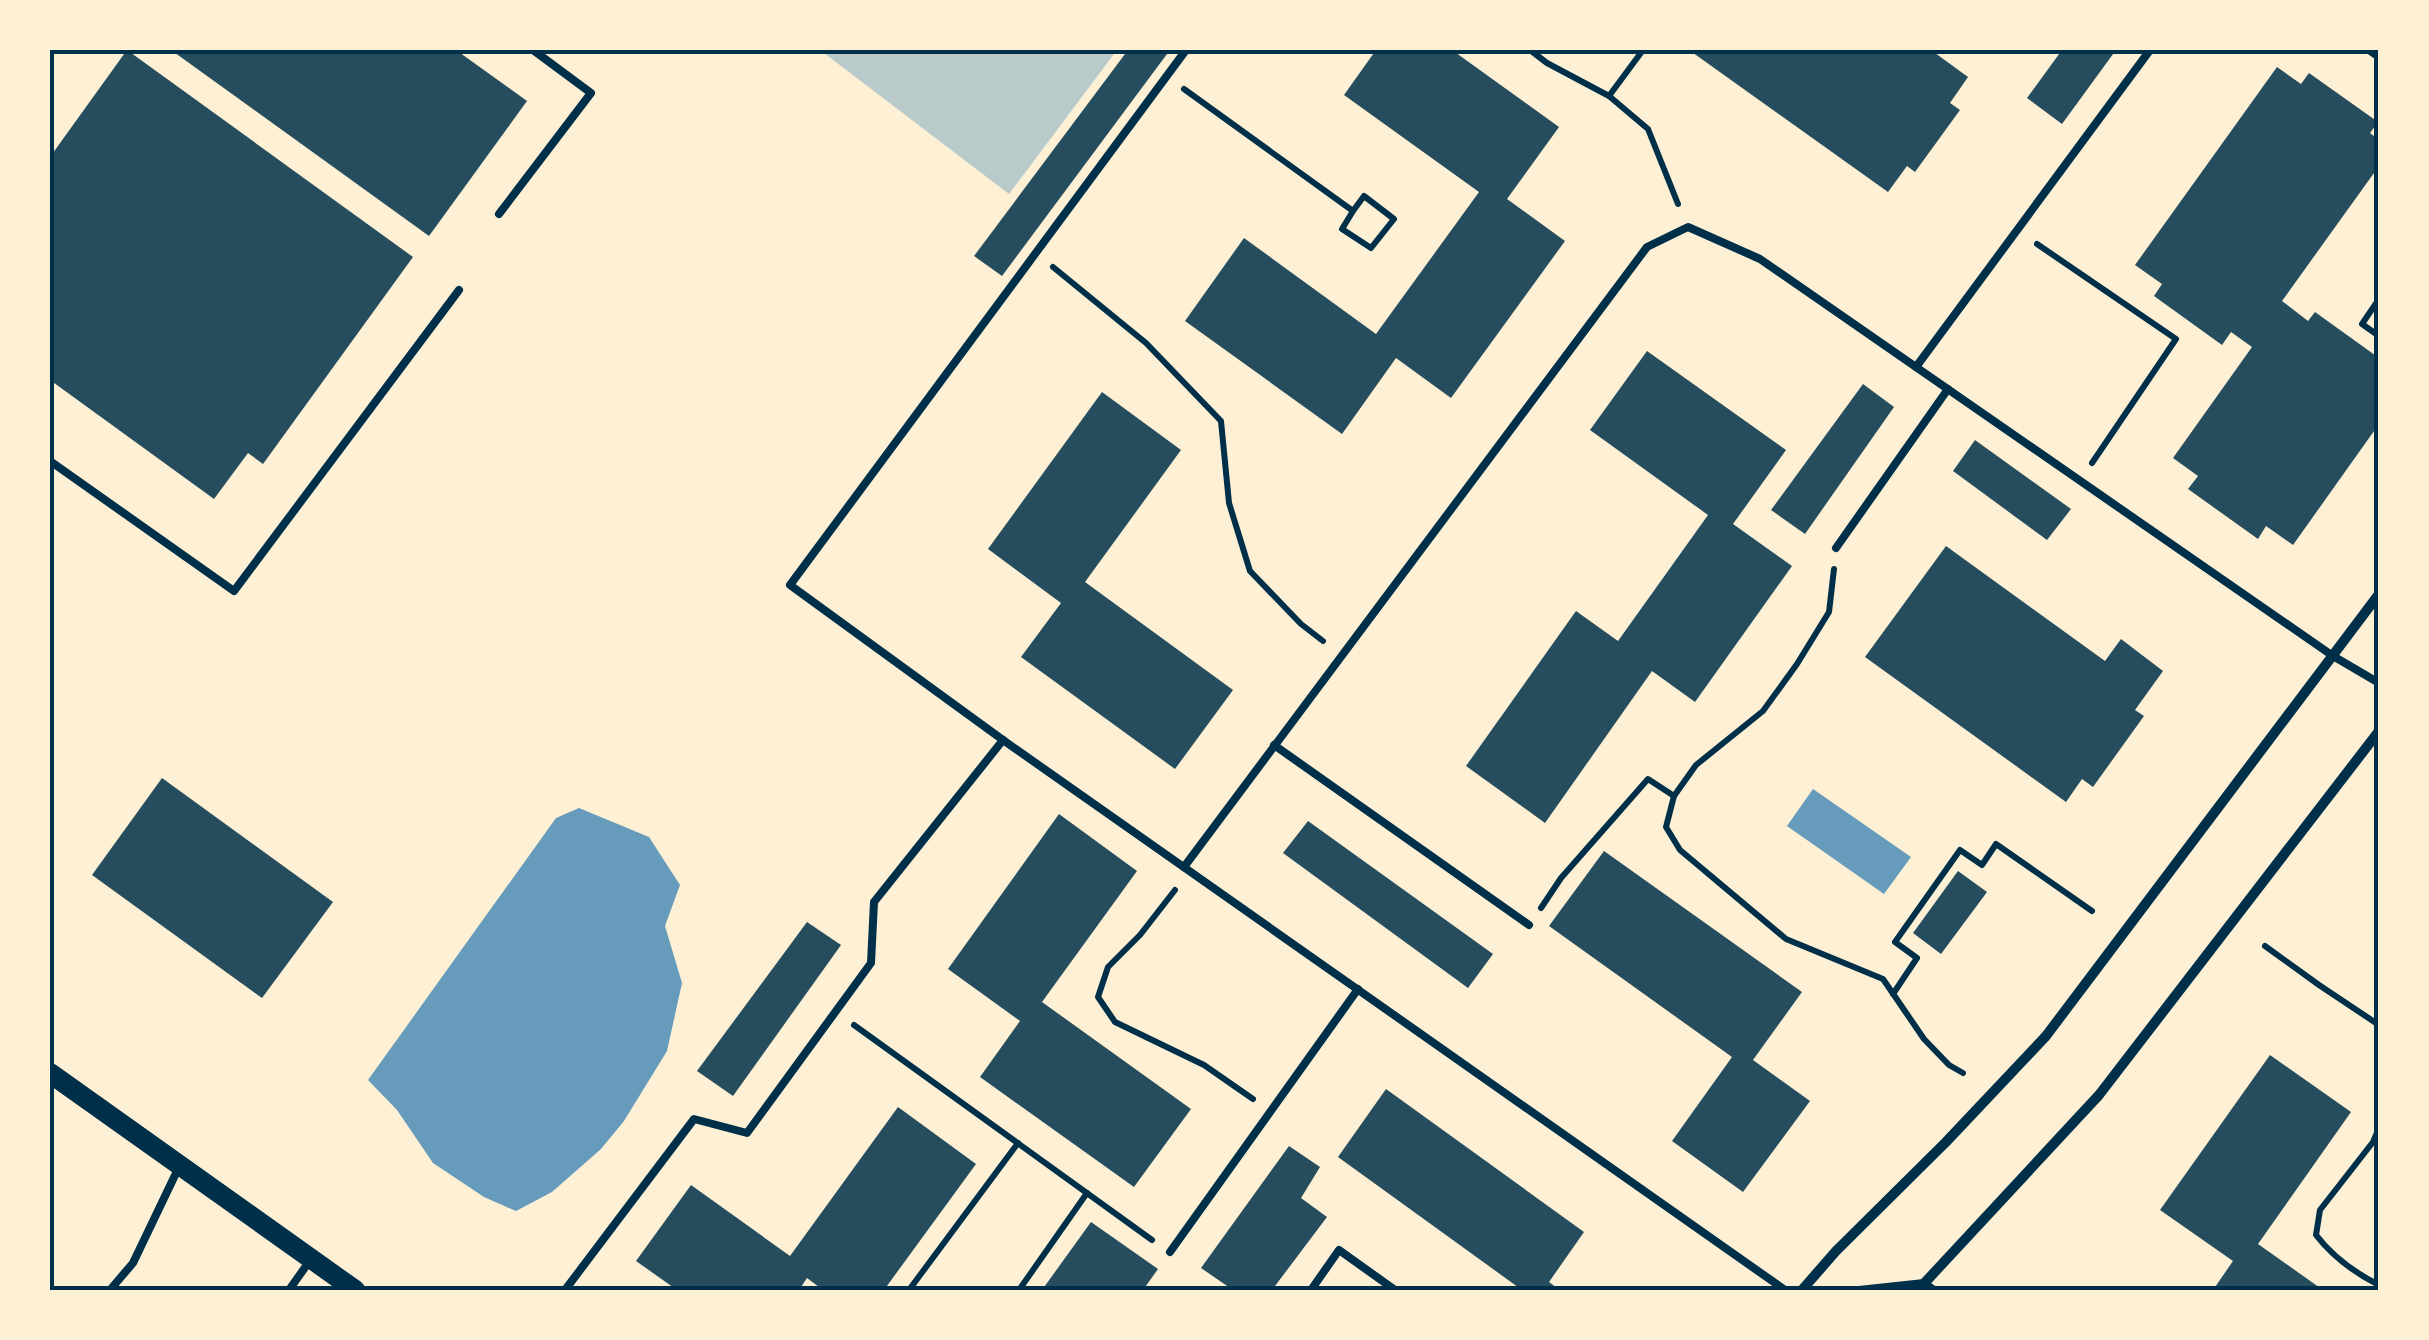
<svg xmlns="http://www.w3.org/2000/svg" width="2429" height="1340" font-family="Inter,sans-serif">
<rect width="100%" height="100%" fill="#fdf0d5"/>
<!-- green -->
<polygon fill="#b9caca" points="820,50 1117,50 1009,194"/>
<!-- water -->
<g fill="#669bbc">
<polygon points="1813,789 1911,857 1884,894 1787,826"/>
<polygon points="579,808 649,837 680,885 665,926 682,983 667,1051 624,1121 601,1149 552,1192 516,1211 484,1197 433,1163 397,1110 368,1080 556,818"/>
</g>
<!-- building -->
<g fill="#264d5e">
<polygon points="127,50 413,257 263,464 248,453 214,499 50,380 50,157"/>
<polygon points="171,50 456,50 527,101 429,236"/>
<polygon points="1128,50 1170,50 1002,276 974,256"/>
<polygon points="1376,50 1452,50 1559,127 1507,199 1565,241 1451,398 1396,358 1342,434 1185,321 1244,238 1376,334 1479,192 1344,95"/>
<polygon points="1689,50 1931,50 1968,77 1950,103 1960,110 1915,172 1907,166 1888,192"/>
<polygon points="2062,50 2116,50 2062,124 2027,98"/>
<polygon points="2277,67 2301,84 2309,73 2378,122 2370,133 2379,140 2379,166 2282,301 2308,321 2315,312 2379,358 2379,424 2293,545 2266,526 2258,539 2188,489 2198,476 2173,458 2252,347 2231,332 2222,345 2154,296 2162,284 2135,265"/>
<polygon points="1647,351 1786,450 1733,524 1792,566 1695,702 1652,671 1545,823 1466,766 1576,611 1618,641 1708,515 1590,430"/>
<polygon points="1863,384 1894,407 1805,534 1771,510"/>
<polygon points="1102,392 1181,450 1085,582 1233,690 1175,769 1021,657 1061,603 988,549"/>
<polygon points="1975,440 2071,509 2047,540 1953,471"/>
<polygon points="1946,546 2105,661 2121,639 2163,671 2135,710 2144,716 2093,787 2082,779 2066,802 1865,657"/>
<polygon points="162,778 333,902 262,998 92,875"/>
<polygon points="1059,814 1137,871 1042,1002 1191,1109 1134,1187 980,1077 1020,1021 948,969"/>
<polygon points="1308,821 1493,954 1468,988 1283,853"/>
<polygon points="1604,851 1802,992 1753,1060 1810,1101 1743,1192 1672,1141 1732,1057 1549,926"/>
<polygon points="1958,871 1987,892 1941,954 1913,933"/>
<polygon points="807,922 841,945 733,1096 697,1071"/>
<polygon points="2270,1055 2351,1112 2258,1244 2323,1290 2213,1290 2233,1261 2160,1210"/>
<polygon points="1386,1089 1584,1232 1549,1282 1560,1290 1522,1290 1338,1157"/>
<polygon points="898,1107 976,1164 884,1290 823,1290 807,1278 799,1290 677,1290 636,1261 691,1185 790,1256"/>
<polygon points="1289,1146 1320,1167 1301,1198 1327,1217 1272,1290 1233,1290 1201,1268"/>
<polygon points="1091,1222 1158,1269 1143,1290 1042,1290"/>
</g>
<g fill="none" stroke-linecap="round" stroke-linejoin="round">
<!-- path -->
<g stroke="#003049" stroke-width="6">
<polyline points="1530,50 1547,63 1609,96"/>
<polyline points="1643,50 1609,96 1648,129 1678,204"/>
<polyline points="1184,89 1353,211 1342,229 1371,248 1394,219 1364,196 1353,211"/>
<polyline points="2037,244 2176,339 2092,463"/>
<polyline points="1053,267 1146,343 1221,421 1229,503 1250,571 1301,624 1323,641"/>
<polyline points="2379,299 2362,324 2379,336"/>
<polyline points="1834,569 1829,612 1797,664 1763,711 1696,765 1674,796 1666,827 1680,850 1786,939 1883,979 1924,1039 1949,1065 1963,1073"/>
<polyline points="1175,890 1140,935 1108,967 1098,997 1115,1022 1204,1065 1253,1099"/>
<polyline points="1541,908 1561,878 1648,779 1674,796"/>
<polyline points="2265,946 2319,985 2379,1025"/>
<polyline points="1893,994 1917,958 1895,942 1960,850 1982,865 1996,844 2092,911"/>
<polyline points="854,1025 1152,1240"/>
<path d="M2379,1128L2373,1142L2320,1210L2316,1235C2333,1257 2355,1273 2379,1285"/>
<polyline points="909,1290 1018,1143"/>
<polyline points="1019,1290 1087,1193"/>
</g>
<!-- service -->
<g stroke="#003049" stroke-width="8">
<polyline points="1186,50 790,585 1003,740 1785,1290"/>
<polyline points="2369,50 2379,57"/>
<polyline points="499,214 591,93 533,50"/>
<polyline points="1916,367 2150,50"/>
<polyline points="50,461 234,591 459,290"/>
<polyline points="1836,548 1948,389"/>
<polyline points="1274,745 1529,925"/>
<polyline points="1184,867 1647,247 1688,227 1760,259 2333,656 2379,683"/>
<polyline points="1170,1252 1358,989"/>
<polyline points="110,1290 133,1263 178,1169"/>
<polyline points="289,1290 311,1259"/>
<polyline points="565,1290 694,1119 747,1133 871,963 874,902 1003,740"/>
<polyline points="1311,1290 1339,1250 1395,1290"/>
<polyline points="1859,1290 1924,1283 1934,1290"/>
</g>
<!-- minor -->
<g stroke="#003049" stroke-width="10">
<polyline points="1802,1290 1836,1251 1946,1142 2046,1036 2379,594"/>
<polyline points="1918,1290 2099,1095 2379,731"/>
</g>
<!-- secondary -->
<polyline stroke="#003049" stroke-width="20" points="50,1073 355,1290"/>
</g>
<!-- border -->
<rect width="2429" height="1340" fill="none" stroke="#fdf0d5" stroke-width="105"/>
<rect x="52" y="52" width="2324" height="1236" fill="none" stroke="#003049" stroke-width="4"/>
</svg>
